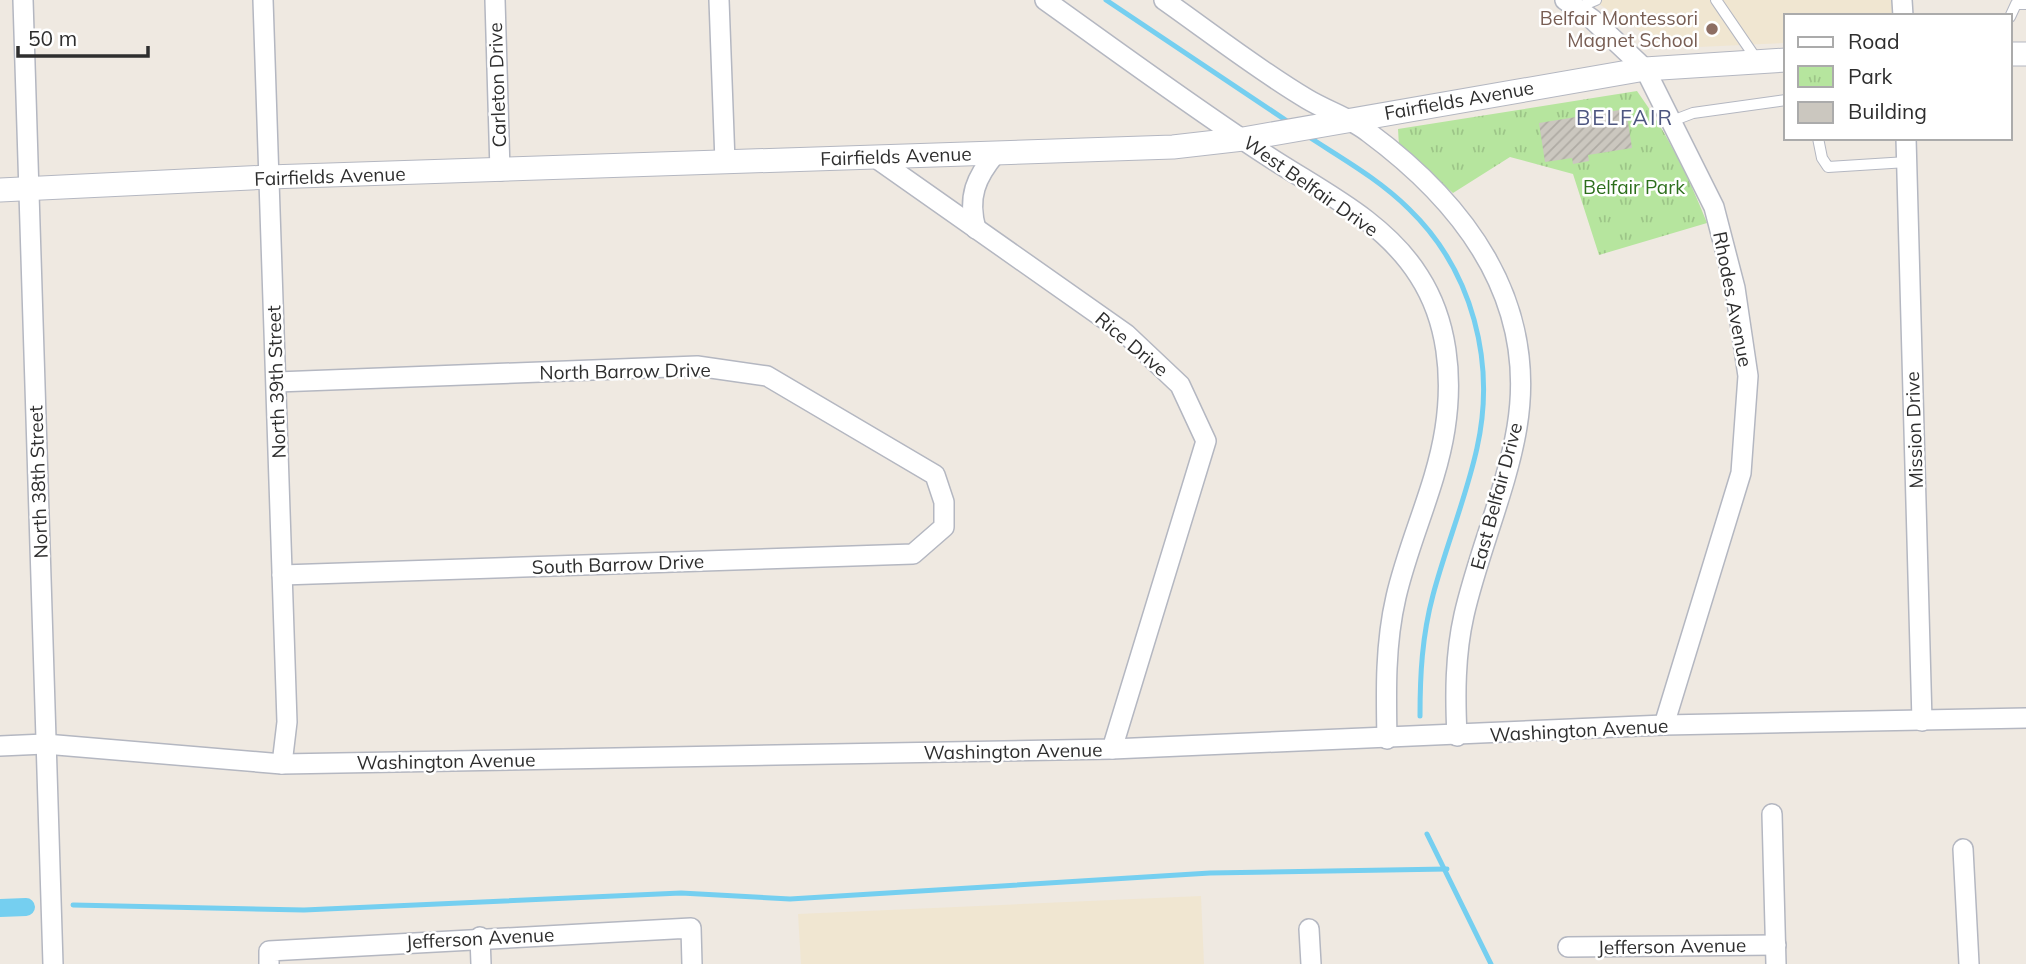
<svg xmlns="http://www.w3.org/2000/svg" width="2026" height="964" font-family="Mulish,sans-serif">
<defs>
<pattern id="park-tufts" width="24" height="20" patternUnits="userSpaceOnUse" patternTransform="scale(1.75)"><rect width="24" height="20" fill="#b6e59e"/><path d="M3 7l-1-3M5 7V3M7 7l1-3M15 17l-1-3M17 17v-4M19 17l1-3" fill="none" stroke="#9dc588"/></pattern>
<pattern id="building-hatch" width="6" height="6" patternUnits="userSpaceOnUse" patternTransform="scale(1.75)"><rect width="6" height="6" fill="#cbc7bf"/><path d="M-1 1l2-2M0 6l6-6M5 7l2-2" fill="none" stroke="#afaba4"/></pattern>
</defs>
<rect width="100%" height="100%" fill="#efe9e1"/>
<!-- education -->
<g fill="#f0e6d1">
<polygon points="1593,0 1892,0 1893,16 1786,16 1786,43 1677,48 1658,43"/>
<polygon points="1201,896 1204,964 801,964 798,914"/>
</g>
<!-- park -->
<path fill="url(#park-tufts)" d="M1637,91C1667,133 1688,175 1707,223L1599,255L1573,174L1510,157L1453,193L1399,146L1398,129Z"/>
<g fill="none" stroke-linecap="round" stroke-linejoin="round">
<!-- stream -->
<g stroke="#75cff0" stroke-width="5">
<polyline points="1106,0 1290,123"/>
<path d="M1306,135C1341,158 1379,179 1409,209C1473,271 1496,363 1477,448C1466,498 1446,546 1433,595C1422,636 1420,675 1420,716"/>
<polyline points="1427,834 1491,964"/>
<polyline points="73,905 304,910 681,893 790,899 1210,873 1447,869"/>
</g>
<!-- canal -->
<polyline stroke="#75cff0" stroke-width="18" points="0,908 26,907"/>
</g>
<!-- building -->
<polygon fill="url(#building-hatch)" points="1626,109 1632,148 1588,155 1589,161 1573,164 1572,158 1545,162 1539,123"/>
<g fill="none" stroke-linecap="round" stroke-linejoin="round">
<!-- service casing -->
<g stroke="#b4b7c1" stroke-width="12">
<g id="service">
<polyline points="1716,0 1757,60"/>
<polyline points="1577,8 1596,0"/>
<polyline points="2010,17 2016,4 2026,4"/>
<polyline points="1672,121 1693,113 1786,100"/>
<polyline points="1818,138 1822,158 1828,167 1907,162"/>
</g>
</g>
<!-- minor casing -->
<g stroke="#b4b7c1" stroke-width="22">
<g id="minor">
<polyline points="23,0 53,964"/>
<polyline points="263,0 287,722 282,764"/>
<polyline points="495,0 500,171"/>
<polyline points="719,0 725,162"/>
<path d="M1045,0C1118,52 1191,106 1266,155C1319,190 1384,220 1419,276C1448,321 1453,377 1445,429C1436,487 1409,540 1396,597C1385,644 1386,692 1387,739"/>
<path d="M1164,0C1211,33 1258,70 1307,99C1327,111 1350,118 1368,132C1464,203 1538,300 1517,427C1507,488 1478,553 1464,615C1455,655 1455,695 1457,736"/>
<polyline points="1565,0 1592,19 1645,69 1714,207 1735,288 1748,376 1741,473 1664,725"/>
<polyline points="1902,0 1903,16"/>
<polyline points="1906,138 1922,721"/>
<polyline points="873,156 1126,334 1180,385 1206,441 1112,749"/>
<path d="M976,229C967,197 976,177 996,153"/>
<polyline points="277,382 697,366 767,376 935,475 944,502 944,527 913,554 282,575"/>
<polyline points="0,746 45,744 282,764 1112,749 1664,725 2026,718"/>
<polyline points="1772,814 1776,964"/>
<polyline points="1963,849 1969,964"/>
<polyline points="1309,929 1311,964"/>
<polyline points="480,937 481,964"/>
<polyline points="1568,947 1776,945"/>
<polyline points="269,964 269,951 691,928 692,964"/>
</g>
</g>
<!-- tertiary casing -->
<g stroke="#b4b7c1" stroke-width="25">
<g id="tertiary">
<polyline points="2010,54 2026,54"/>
<polyline points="0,190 269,177 1173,147 1243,139 1645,69 1786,60"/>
</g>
</g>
<!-- service -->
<use href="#service" stroke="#fff" stroke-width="10"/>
<!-- minor -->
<use href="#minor" stroke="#fff" stroke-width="19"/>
<!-- tertiary -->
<use href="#tertiary" stroke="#fff" stroke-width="23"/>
</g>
<!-- markers -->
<circle fill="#8d6e63" stroke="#fff" stroke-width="2.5" cx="1712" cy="29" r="7"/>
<g text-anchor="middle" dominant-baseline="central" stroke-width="5" stroke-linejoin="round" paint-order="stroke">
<!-- education labels -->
<g font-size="19" fill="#785e54" stroke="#fff" text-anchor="end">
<text x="1698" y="18">Belfair Montessori<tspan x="1698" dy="22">Magnet School</tspan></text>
</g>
<!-- street labels -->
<g font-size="19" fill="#2e2e2e" stroke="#fff">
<text transform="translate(497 85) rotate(-92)">Carleton Drive</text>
<text transform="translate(1459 100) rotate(-10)">Fairfields Avenue</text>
<text transform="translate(896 156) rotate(-2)">Fairfields Avenue</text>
<text transform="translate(330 176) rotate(-2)">Fairfields Avenue</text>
<text transform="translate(1311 186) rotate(35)">West Belfair Drive</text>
<text transform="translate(1733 299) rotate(79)">Rhodes Avenue</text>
<text transform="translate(1132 344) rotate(40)">Rice Drive</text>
<text transform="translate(625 371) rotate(-1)">North Barrow Drive</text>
<text transform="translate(276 382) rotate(-92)">North 39th Street</text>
<text transform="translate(1914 430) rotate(-92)">Mission Drive</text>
<text transform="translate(38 482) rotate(-92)">North 38th Street</text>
<text transform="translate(1496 496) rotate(-75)">East Belfair Drive</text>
<text transform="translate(618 564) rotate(-2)">South Barrow Drive</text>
<text transform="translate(1579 730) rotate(-3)">Washington Avenue</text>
<text transform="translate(1013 751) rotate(-1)">Washington Avenue</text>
<text transform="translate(446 761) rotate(-1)">Washington Avenue</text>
<text transform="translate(480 938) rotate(-3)">Jefferson Avenue</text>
<text transform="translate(1672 946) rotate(-1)">Jefferson Avenue</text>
</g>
<!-- park labels -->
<g font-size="19" fill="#2c6e1b" stroke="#fff">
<text x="1634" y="187">Belfair Park</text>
</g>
<!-- neighbourhood labels -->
<g font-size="21" letter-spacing="2" fill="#4d5680" stroke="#fff">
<text x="1625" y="117">BELFAIR</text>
</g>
</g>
<!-- legend -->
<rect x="1784" y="14" width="228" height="126" fill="#ffffff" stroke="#ababab" stroke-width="2"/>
<rect x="1798" y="37" width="35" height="10" fill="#ffffff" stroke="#ababab" stroke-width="2"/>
<text x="1848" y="49" font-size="21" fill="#2e2e2e">Road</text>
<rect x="1798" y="66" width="35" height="21" fill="url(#park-tufts)" stroke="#ababab" stroke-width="2"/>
<text x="1848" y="84" font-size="21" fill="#2e2e2e">Park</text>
<rect x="1798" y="102" width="35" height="21" fill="#cbc7bf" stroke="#ababab" stroke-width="2"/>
<text x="1848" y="119" font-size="21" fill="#2e2e2e">Building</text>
<!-- scale -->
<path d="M18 46v10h130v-10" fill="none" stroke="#2e2e2e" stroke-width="3.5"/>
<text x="28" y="46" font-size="21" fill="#2e2e2e" stroke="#ffffff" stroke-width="5" paint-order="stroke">50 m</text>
</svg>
